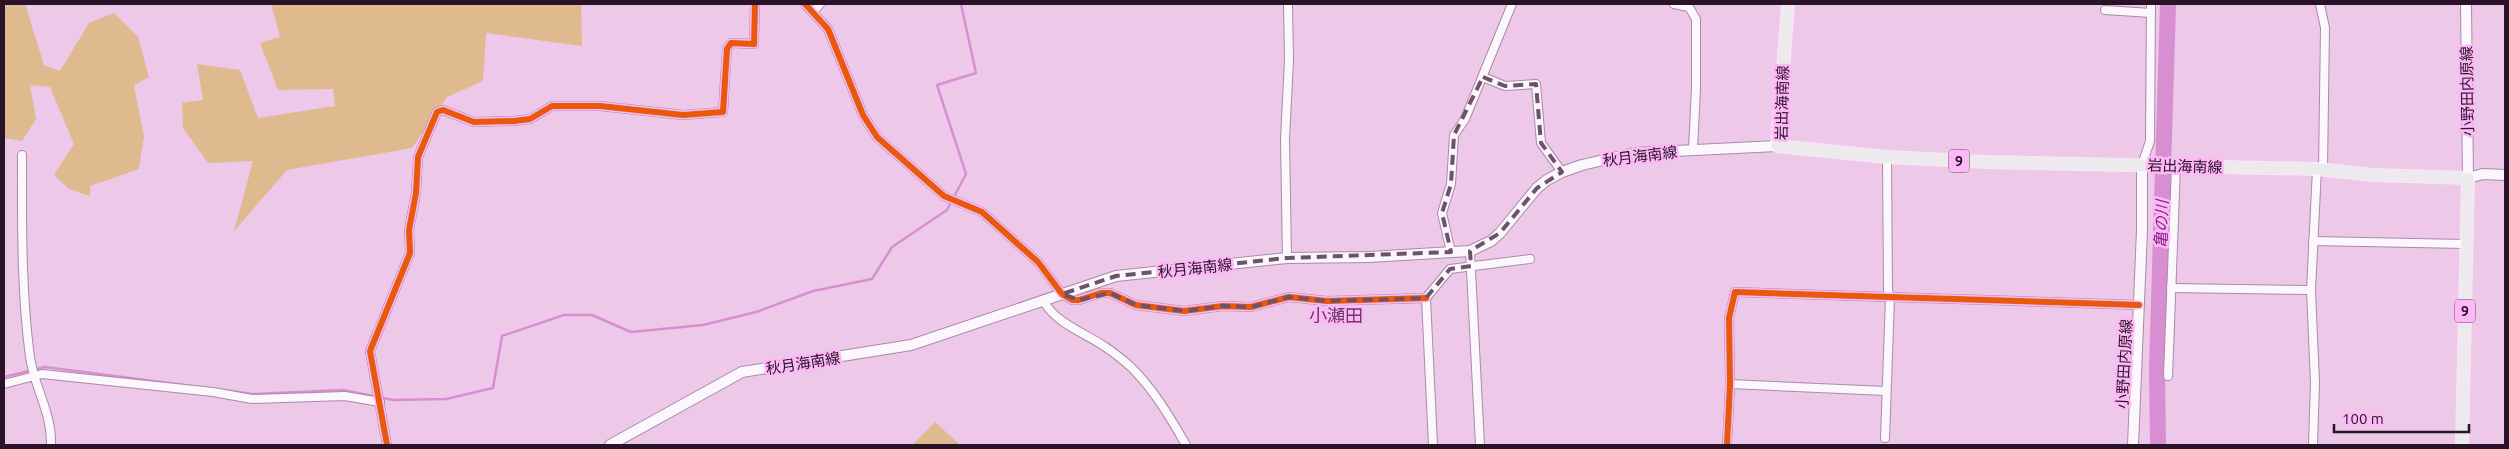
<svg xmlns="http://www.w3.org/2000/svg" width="2509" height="449" font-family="Ubuntu,'Noto Sans JP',sans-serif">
<rect width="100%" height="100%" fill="#edc8e9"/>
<!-- green -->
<g fill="#dfba8e">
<polygon points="4,4 25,4 44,65 60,71 89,23 114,13 138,37 149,77 134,85 144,136 139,169 90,186 90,196 69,189 54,175 74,144 50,87 30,85 36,119 22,141 4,138"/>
<polygon points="271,4 581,4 582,46 486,33 483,81 447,97 412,148 287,170 234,231 253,161 208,163 183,128 182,103 203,100 197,64 240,70 258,118 335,106 333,89 278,90 260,43 280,37"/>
<polygon points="935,422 960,445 912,445"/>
</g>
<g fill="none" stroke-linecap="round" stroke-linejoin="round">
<!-- stream -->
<g stroke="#d78fd1" stroke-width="2.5">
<polyline points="4,377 45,367 192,386"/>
<polyline points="225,390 252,394 343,390 393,400 446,399 493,388 502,336 564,315 592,315 631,332 703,325 756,312 813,291 872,279 892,247 947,210 966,174 937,85 976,73 961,4"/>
</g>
<!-- river -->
<polyline stroke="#d78fd1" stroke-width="16" points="2158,445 2157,368 2168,4"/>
<!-- minor casing -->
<g stroke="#a78ca5" stroke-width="10">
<g id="minor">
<polyline points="805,4 828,29 863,115 877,137 944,196 982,212 1038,262 1062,294 1072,300 1079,300 1101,293 1110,293 1136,305 1184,311 1223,306 1251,307 1289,297 1327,301 1426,298"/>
<polyline points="1674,4 1689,7 1696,19 1696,88 1693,150"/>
<polyline points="2320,4 2325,28 2323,169"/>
<polyline points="2105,10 2151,13"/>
<polyline points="813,12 820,4"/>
<polyline points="1483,77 1505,86 1536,84 1541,143 1562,172"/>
<path d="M22,155C22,221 21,291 30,357C34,387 52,412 51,445"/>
<polyline points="2142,165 2150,141 2151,4"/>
<polyline points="2313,241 2465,244"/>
<polyline points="1470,251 1480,445"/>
<polyline points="1451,252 1442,213 1451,184 1454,135 1465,119 1512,4"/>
<polyline points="1287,258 1285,139 1289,60 1288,4"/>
<polyline points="2171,288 2311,290"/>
<path d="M1043,300C1055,323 1083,332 1104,346C1113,352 1123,360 1131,367C1154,390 1170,417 1186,445"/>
<polyline points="2168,376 2176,166"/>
<polyline points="4,384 42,374 213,392 252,399 345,396 380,402"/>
<polyline points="1730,384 1886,391"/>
<polyline points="1885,438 1890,298 1888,290 1887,157"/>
<polyline points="387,445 370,351 410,253 409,230 416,193 418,157 437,112 443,110 474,122 514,121 530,119 552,106 600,106 683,115 723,112 727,49 731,43 754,44 755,4"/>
<polyline points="1433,445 1426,298 1450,269 1530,259"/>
<polyline points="1727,445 1730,384 1729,318 1735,292 2139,305"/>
<polyline points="2313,445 2315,383 2311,290 2317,169"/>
</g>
</g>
<!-- secondary casing -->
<g stroke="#a78ca5" stroke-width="12">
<g id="secondary">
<polyline points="2466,4 2468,178 2483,174 2505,175"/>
<polyline points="610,445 742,372 911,345 1116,276 1287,258 1369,257 1470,251 1491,241 1500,233 1537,188 1547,180 1562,172 1582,165 1634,153 1777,146"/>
<polyline points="2133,445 2142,230 2142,165"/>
</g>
</g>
<!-- primary casing -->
<g stroke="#f7e6f5" stroke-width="14">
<polyline id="primary" points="1788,4 1777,146 1887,157 1987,162 2317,169 2373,175 2468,178 2462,445"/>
</g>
<!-- minor -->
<use href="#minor" stroke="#fcf7fc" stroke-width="8"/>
<!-- secondary -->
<use href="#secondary" stroke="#fcf7fc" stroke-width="10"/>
<!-- primary -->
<use href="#primary" stroke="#eceaec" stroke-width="11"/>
<!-- cycleway casing -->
<g stroke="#fcb9f6" stroke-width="9">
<g id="cycleway">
<polyline points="805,4 828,29 863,115 877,137 944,196 982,212 1038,262 1062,294 1072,300 1079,300 1101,293 1110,293 1136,305 1184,311 1223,306 1251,307 1289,297 1327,301 1426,298"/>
<polyline points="387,445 370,351 410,253 409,230 416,193 418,157 437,112 443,110 474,122 514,121 530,119 552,106 600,106 683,115 723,112 727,49 731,43 754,44 755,4"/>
<polyline points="1727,445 1730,384 1729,318 1735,292 2139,305"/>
</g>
</g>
<!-- cycleway -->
<use href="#cycleway" stroke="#e8590c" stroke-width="6"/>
</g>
<!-- marked area -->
<path fill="none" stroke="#6e526c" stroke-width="4" stroke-dasharray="10 6" stroke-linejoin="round" d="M1483,77L1505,86L1536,84L1541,143L1562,172L1537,188L1500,233L1470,251L1471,266L1450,269L1426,298L1327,301L1289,297L1251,307L1223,306L1184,311L1136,305L1110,293L1079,300L1062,294L1116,276L1287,258L1451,252L1442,213L1451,184L1454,135Z"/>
<g text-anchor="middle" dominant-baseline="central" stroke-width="5" stroke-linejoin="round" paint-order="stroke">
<!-- shield labels -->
<g fill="#fcb9f6" stroke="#694466" stroke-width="1">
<rect x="1949" y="149.5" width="20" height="23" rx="4"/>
<rect x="2455" y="299.5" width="20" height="23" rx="4"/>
</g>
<g font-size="14" font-weight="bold" fill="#2a1229">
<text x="1959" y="161">9</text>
<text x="2465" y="311">9</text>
</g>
<!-- street labels -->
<g font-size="15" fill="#2a1229" stroke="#fcb9f6">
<text transform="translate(2467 91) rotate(-91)">小野田内原線</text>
<text transform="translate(1782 103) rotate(-89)">岩出海南線</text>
<text transform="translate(1640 156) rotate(-7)">秋月海南線</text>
<text transform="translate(2185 166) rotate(2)">岩出海南線</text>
<text transform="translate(1195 268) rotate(-6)">秋月海南線</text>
<text transform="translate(803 363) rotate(-9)">秋月海南線</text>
<text transform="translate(2124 364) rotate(-87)">小野田内原線</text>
</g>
<!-- water labels -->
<g font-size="16" font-style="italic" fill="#881f84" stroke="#fcb9f6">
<text transform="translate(2161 224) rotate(-88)">亀の川</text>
</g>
<!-- quarter labels -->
<g font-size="18" fill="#6d356a" stroke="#fcb9f6">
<text x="1336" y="315">小瀬田</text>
</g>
</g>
<!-- border -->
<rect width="2509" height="449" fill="none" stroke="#2a1229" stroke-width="10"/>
<!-- scale -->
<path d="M2334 424v8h135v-8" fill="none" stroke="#2a1229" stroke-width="2.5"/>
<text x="2342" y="424" font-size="15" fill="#2a1229" stroke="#fcb9f6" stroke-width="4" paint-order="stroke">100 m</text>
</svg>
